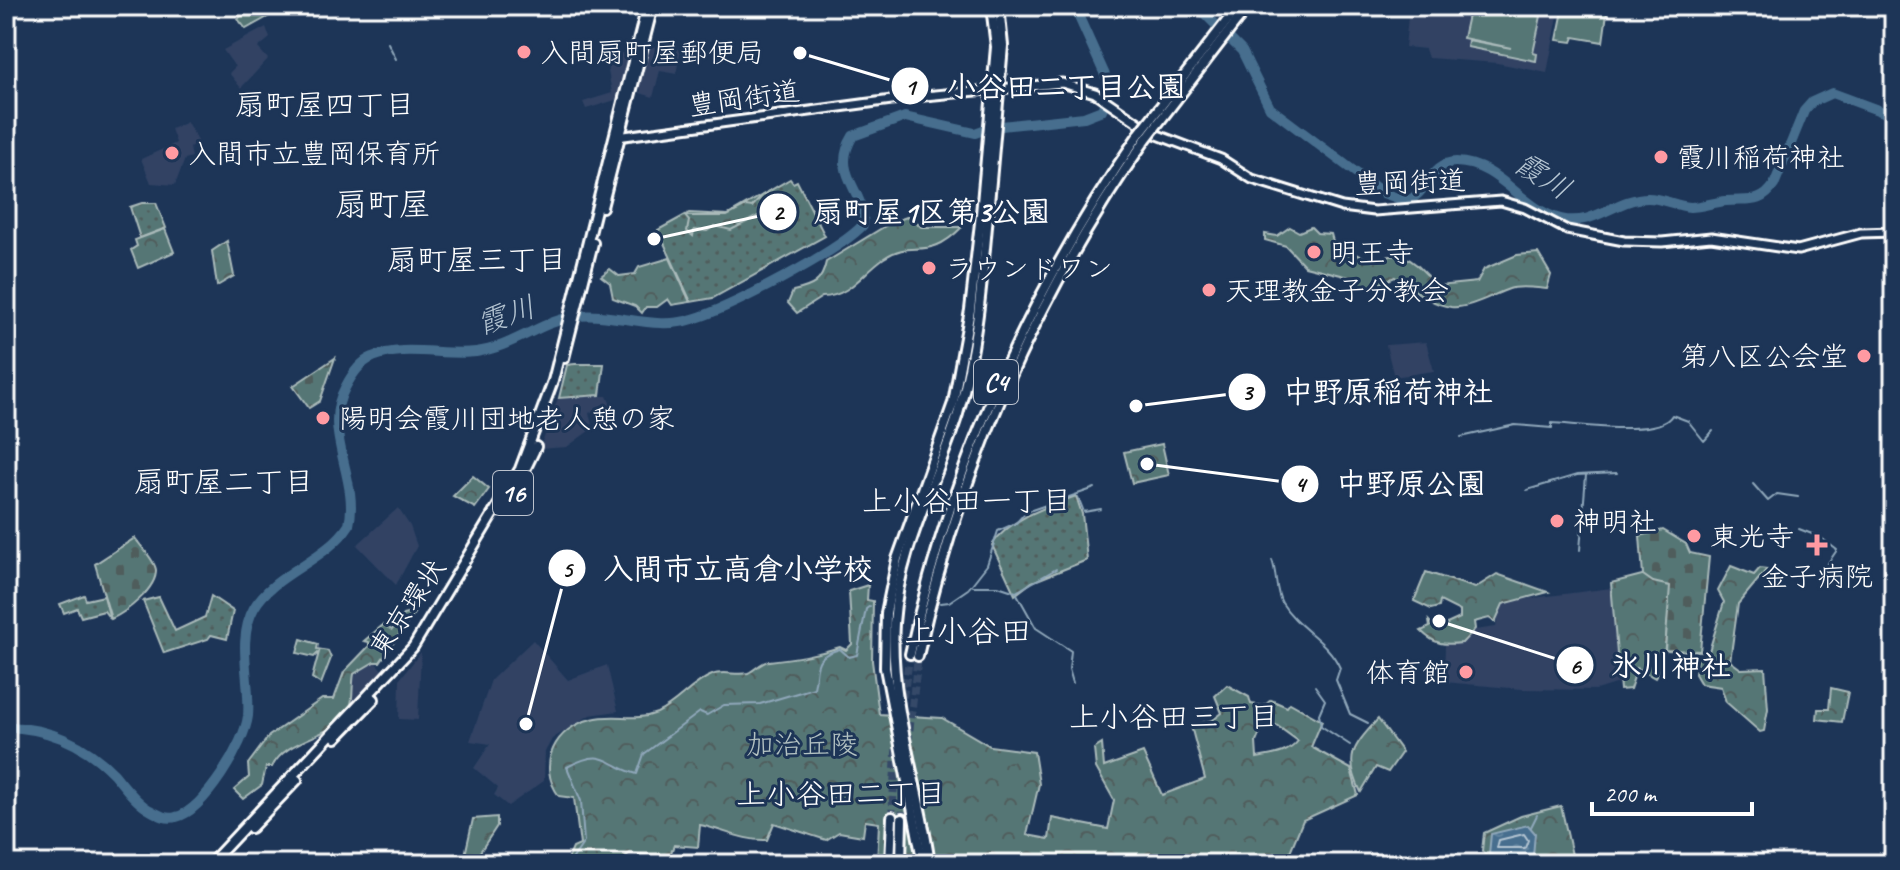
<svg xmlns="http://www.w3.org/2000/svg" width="1900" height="870" font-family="Caveat,'Klee One',sans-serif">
<defs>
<pattern id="grass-dots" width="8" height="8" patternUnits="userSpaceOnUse" patternTransform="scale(2)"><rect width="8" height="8" fill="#557675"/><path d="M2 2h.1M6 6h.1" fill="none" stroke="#505d5c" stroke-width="1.8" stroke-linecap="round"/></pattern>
<pattern id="forest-crowns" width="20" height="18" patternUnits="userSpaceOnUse" patternTransform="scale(2)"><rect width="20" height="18" fill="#557675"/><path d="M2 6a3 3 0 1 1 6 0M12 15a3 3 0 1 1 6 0" fill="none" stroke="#505d5c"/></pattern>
<pattern id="cemetery-stones" width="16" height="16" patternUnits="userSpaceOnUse" patternTransform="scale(2)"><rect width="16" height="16" fill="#557675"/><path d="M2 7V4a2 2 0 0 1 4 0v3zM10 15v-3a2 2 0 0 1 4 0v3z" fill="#505d5c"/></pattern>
<pattern id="water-ripples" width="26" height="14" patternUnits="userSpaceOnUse" patternTransform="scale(2)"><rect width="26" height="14" fill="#466e8e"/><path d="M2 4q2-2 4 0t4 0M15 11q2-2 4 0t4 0" fill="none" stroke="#62849f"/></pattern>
</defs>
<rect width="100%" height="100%" fill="#1d3557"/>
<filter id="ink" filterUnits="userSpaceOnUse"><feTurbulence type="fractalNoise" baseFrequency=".0125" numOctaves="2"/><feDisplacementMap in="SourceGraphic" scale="16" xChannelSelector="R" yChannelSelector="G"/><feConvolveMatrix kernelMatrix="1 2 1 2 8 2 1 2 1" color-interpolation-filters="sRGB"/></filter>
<g filter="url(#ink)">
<!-- built -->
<g fill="#304264">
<polygon points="1409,6 1560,6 1547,73 1497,63 1428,58 1425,49 1405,47"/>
<polygon points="266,27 270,38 258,48 268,59 241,88 229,73 235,67 223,50"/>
<polygon points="658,43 681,50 676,74 660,71 653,97 640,93 641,89 637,87 648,46 657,47"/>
<polygon points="631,49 619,99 586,109 583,102 612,93 606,60"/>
<polygon points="187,122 198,141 190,148 192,157 185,159 175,185 151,183 141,159 176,143 171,129"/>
<polygon points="1426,342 1434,371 1394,377 1386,345"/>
<polygon points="591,396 607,396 611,405 589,413 593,428 567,447 540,449 558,398"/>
<polygon points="398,508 410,526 417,546 396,585 357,545"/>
<polygon points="1611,588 1618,683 1596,690 1521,689 1444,682 1445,644 1465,641 1475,630 1496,627 1501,602"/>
<polygon points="533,640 568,680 607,665 618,711 590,715 552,739 545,752 544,781 508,806 494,795 498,788 474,768 490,744 470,741 491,680"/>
<polygon points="421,652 418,720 399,719 400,679"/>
<polygon points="375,662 384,672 353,706 349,702 355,675"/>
</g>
<!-- grass -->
<g fill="url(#grass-dots)" stroke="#aababa" stroke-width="2">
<polygon points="790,179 793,183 797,181 825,236 713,298 691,302 658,230 689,213 728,215"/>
<polygon points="142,203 156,203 166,228 140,238 130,207"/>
<polygon points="575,364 604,364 600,395 559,398 567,365"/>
<path d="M1076,496L1082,514L1087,560L1032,582L1015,595L992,545C1009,519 1046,507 1076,496Z"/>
<polygon points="84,595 86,600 104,596 110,619 104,611 81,617 77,608 64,613 60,604"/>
<polygon points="211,596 233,611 227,639 211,635 208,639 164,653 143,601 159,597 175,631 205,617"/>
</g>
<!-- forest -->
<g fill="url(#forest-crowns)" stroke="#aababa" stroke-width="2" fill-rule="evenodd">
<polygon points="250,6 267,6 273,14 246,29 238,19"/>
<polygon points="775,193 776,201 768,211 731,230 714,226 707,231 694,230 693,236 687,231 689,221 685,216 727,216 746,206 752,207 763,195"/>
<path d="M910,216L921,227H962C927,263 914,238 884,258C863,272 850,297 822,297L797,313L788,303L793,291C812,287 822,283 826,262L892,222Z"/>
<path d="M1290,227L1299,232L1311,227L1317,233L1331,234L1334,245L1373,261C1408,247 1414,263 1438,286L1477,282L1484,269L1517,255L1538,253L1551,275L1547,289C1536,288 1519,285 1509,289C1494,294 1469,309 1451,307C1430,304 1413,289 1395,277L1370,288L1359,287L1349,277L1305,266L1286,246L1265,240V234L1277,236Z"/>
<polygon points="165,229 174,252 138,268 131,250 137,246 135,240"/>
<polygon points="227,241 234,276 217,286 212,251"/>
<polygon points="670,258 690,302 672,305 668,299 657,307 646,307 642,313 635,306 613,298 610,283 601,276 610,269 619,276 635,274 639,267"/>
<polygon points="1162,444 1169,475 1132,483 1124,452"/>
<polygon points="473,476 489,489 475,508 453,496"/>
<polygon points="1731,566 1754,575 1760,568 1767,569 1738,604 1730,661 1741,669 1765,668 1768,709 1764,731 1760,732 1726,702 1721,687 1701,684 1695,674 1697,657 1709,651 1724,602 1718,591"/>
<path d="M1426,572L1475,588L1497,574L1548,592L1503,604L1495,622L1489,618L1474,622L1475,629L1462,643C1444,645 1435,645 1421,631L1430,627L1429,621L1436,629L1460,618V611L1440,601L1439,607L1431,609L1414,601Z"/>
<polygon points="1642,575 1657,575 1672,582 1663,664 1655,678 1637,668 1630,689 1620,690 1611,583"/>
<path d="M868,585L867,600L873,601L872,661L879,714L942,718L990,746L1034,752L1039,784L1027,835L1049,839L1052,818L1108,829L1114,800L1096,768L1094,749L1102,744L1104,767L1143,753L1162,795L1205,779L1191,726L1213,720L1222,713L1215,696L1227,685L1249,697L1251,704L1264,706L1271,700L1287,707L1290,703L1322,721L1311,747L1351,769L1358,795L1303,820L1285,864H877L879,823L865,821L863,836L839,832L826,840L774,823L767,840C743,841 724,830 700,825L698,847L674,845L669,858L630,853L616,864H566L573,848L580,845L574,798L559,796C536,765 555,727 592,719C615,713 635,722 657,713C677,704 692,683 712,675C723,670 736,676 748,673C755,670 761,662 769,661C794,658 816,655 840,647L846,650L852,644L849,591ZM1264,723L1276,725L1298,741C1288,754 1272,755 1257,758L1256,742Z"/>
<path d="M415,612L380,662H374L354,674C352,684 353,697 351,704C344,738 288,734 272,767H266L262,785L243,799L234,790L249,777L248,764L269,736L322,699H334L344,672L369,646V642L364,641L383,625L392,630L403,615Z"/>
<polygon points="301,639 318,644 317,649 328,651 331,658 321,684 312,678 319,652 314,657 297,653"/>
<polygon points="1831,688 1848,692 1842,722 1817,719 1818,709 1829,709"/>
<path d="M1378,719L1402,752L1388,772L1376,767L1361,792C1343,756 1354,746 1378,719Z"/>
<polygon points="1561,806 1574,864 1493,864 1482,851 1484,833 1521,816"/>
<polygon points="497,817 497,826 472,864 463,864 473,819"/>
</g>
<!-- cemetery -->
<g fill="url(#cemetery-stones)" stroke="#aababa" stroke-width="2">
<polygon points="335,358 320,401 309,408 293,386"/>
<polygon points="1663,530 1686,544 1690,553 1709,557 1700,651 1665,650 1670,586 1653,582 1643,575 1640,536"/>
<path d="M135,538C141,547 155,560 156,570C157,589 125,613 111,619L95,564Z"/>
</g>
<!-- pitch -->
<g fill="#557675" stroke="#aababa" stroke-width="2">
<polygon points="1470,6 1493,6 1541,16 1533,53 1537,54 1536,61 1467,47 1468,40 1511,48 1463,38"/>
<polygon points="1564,6 1608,6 1603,42 1574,37 1572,42 1557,40"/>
</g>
<!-- water -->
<polygon fill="url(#water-ripples)" stroke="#90a8bb" stroke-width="2" points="1528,825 1535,833 1533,856 1505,859 1489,854 1491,834"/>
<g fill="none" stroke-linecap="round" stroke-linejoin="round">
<!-- shore -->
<polygon stroke="#b5c5d2" stroke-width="2" points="1524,834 1528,840 1525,848 1497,848 1499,840"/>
<!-- stream -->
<g stroke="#90a8bb" stroke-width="2">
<polyline points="388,43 396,59"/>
<path d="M1461,437L1515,425L1552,428V423C1577,424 1660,438 1672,415L1688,421L1704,441L1713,431"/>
<polyline points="1753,484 1768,501 1777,494 1798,497"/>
<polyline points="1527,490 1577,475 1617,473"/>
<polyline points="1078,497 1084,512 1101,509"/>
<polyline points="1799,529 1820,537 1837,550 1826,566"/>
<polyline points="1580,550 1586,475"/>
<path d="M1272,560C1277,573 1275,591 1282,603C1298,629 1328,640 1340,668L1336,680L1350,714L1368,723"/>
<polyline points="973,586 998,586 1016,592 1056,569"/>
<polyline points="969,588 987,565 998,531 1016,523 1026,512 1095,488"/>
<polyline points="1017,594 1036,628 1071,651 1069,669 1073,683"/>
<polyline points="941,603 949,602 968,589"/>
<polyline points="1315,686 1325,700 1319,714 1321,726 1350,745"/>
<polyline points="1531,827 1537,815"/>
<path d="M569,864L584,842L581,801L567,767C607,746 604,765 637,774L644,754L700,712L707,715L724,705L760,704L814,688C819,667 811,657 840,649L849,657L857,655L866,609L870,606"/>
</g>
<!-- river -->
<g stroke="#466e8e" stroke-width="10">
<path d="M1197,6L1242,51L1270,108L1383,193L1406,201C1428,195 1430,162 1456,162C1500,163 1521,209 1561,219C1595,227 1616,198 1648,198C1662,198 1676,206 1690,207C1702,207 1714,202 1726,201C1747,199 1761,205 1774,185L1804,111L1812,102L1832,93L1894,116"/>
<path d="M6,727C48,728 85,744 114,774C124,786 135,801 148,809C157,814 166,820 176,817C204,811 245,743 248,716C251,681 236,640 254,608C274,573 327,560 349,525C360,479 321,431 345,388C351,376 360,362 373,357C403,344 443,356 476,352C511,348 538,323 572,317C613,310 653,332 693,319C730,308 838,252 863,225C867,190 829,175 853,136L905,117L975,133L992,127L1084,117L1102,110L1110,86L1078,15L1080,6"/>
</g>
<!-- highway-tunnel -->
<g stroke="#344968" stroke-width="8" stroke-dasharray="8 4" stroke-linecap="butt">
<polyline points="901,709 910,654"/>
<polyline points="908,742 918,656"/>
<polyline points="892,817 897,738"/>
<polyline points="902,819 905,776"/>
</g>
<!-- primary casing -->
<g stroke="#fff" stroke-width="13">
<polyline id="primary" points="617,137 914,97 1062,83 1095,93 1155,134 1221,159 1252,179 1342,207 1374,211 1501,201 1525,208 1567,230 1624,241 1662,242 1711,237 1798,250 1861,233 1894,232"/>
</g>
<!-- highway casing -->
<g stroke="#fff" stroke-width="14">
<g id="highway">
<polyline points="991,6 996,47"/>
<polyline points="999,6 1003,46"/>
<polyline points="1230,17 1239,6"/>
<polyline points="1236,22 1250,6"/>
<polyline points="602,207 653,6"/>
<polyline points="564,358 593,243"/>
<polyline points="521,478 536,447"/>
<path d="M910,654C951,465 1029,293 1139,134"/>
<path d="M918,656C960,468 1036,296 1146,139"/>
<polyline points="336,738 374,699"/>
<polyline points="251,828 297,780"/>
<polyline points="210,864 413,647 520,469 553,381 647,6"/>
<polyline points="890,864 892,817"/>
<polyline points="901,864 902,819"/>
<polyline points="923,864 885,668 886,613 897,559 953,403 970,310 981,214"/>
<path d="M930,864C919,784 889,704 894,623C899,549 936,484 958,414C977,349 982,282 988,215"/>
</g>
</g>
<!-- primary -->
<use href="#primary" stroke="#1d3557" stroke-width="7"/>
<!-- highway -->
<use href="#highway" stroke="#1d3557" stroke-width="8"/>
<!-- highway-bridge casing -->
<g stroke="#fff" stroke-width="14" stroke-linecap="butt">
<g id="highway-bridge">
<polyline points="1139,134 1230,17"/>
<polyline points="1146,139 1236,22"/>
<polyline points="981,214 996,47"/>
<polyline points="988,215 1003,46"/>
</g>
</g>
<!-- highway-bridge -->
<use href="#highway-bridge" stroke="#1d3557" stroke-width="8"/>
</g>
</g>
<!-- markers -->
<g fill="#ff9aa2" stroke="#1d3557" stroke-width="3">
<circle cx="524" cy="52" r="8"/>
<circle cx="172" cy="153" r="8"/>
<circle cx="1661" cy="157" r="8"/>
<circle cx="1314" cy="252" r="8"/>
<circle cx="929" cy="268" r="8"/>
<circle cx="1209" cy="290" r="8"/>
<circle cx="1864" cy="356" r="8"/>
<circle cx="323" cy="418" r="8"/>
<circle cx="1557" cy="521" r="8"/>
<circle cx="1694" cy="536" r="8"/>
<path d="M1813 533h8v8h8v8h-8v8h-8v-8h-8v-8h8z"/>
<circle cx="1466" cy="672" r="8"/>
</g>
<g text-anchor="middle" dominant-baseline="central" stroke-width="6" stroke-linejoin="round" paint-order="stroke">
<!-- shield labels -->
<g fill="#1d3557" stroke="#bbc2cd" stroke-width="2">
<rect x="974" y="360" width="44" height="44" rx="6"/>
<rect x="493" y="471" width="40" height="44" rx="6"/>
</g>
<g font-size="26" font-weight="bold" fill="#fff">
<text x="996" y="382">C4</text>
<text x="513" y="493">16</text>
</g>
<!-- poi labels -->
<g font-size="28" fill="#fff" stroke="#1d3557" text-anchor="start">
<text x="540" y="52">入間扇町屋郵便局</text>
<text x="188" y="153">入間市立豊岡保育所</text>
<text x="1677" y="157">霞川稲荷神社</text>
<text x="1330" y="252">明王寺</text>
<text x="945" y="268">ラウンドワン</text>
<text x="1225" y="290">天理教金子分教会</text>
<text x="1848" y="356" text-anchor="end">第八区公会堂</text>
<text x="339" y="418">陽明会霞川団地老人憩の家</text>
<text x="1573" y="521">神明社</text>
<text x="1710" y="536">東光寺</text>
<text x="1817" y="576" text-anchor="middle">金子病院</text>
<text x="1450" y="672" text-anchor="end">体育館</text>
</g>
<!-- street labels -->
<g font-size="28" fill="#fff" stroke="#1d3557">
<text transform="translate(744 98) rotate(-8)">豊岡街道</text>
<text transform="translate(1410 182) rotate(-2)">豊岡街道</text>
<text transform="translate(407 608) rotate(-56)">東京環状</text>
</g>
<!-- park labels -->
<g font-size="28" fill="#b2c1c1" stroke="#1d3557">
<text x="802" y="744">加治丘陵</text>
</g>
<!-- neighbourhood labels -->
<g font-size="30" fill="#fff" stroke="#1d3557">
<text x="325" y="105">扇町屋四丁目</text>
<text x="477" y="260">扇町屋三丁目</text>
<text x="224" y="482">扇町屋二丁目</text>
<text x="967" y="501">上小谷田一丁目</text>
<text x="1174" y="717">上小谷田三丁目</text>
<text x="841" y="794">上小谷田二丁目</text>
</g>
<!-- water labels -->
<g font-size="30" font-style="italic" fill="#b5c5d2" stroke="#1d3557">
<text transform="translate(1543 176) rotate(32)">霞川</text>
<text transform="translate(506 315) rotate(-19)">霞川</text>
</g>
<!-- quarter labels -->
<g font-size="32" fill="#fff" stroke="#1d3557">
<text x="383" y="204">扇町屋</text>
<text x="968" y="631">上小谷田</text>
</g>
</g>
<!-- callouts -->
<path fill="none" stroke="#fff" stroke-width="3" d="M800 53L910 86M654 239L778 212M1136 406L1247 392M1147 464L1300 484M526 724L567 568M1439 621L1575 665"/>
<g fill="#fff" stroke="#1d3557" stroke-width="3">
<circle cx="800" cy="53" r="8"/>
<circle cx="654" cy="239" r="8"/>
<circle cx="1136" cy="406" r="8"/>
<circle cx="1147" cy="464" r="8"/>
<circle cx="526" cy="724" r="8"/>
<circle cx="1439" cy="621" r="8"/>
<circle cx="910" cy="86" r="20"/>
<circle cx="778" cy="212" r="20"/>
<circle cx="1247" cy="392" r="20"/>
<circle cx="1300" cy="484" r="20"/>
<circle cx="567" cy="568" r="20"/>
<circle cx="1575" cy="665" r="20"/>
</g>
<g font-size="24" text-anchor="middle" font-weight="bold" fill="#111">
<text x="910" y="95">1</text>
<text x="778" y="220">2</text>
<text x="1247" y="400">3</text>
<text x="1300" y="492">4</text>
<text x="567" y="577">5</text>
<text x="1575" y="674">6</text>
</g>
<g font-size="30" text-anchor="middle" font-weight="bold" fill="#fff" stroke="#1d3557" stroke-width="6" stroke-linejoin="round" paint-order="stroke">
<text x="1066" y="97">小谷田二丁目公園</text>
<text x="932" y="222">扇町屋1区第3公園</text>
<text x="1388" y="402">中野原稲荷神社</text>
<text x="1411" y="494">中野原公園</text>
<text x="738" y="579">入間市立高倉小学校</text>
<text x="1671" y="676">氷川神社</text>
</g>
<!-- margin -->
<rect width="1900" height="870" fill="none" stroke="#1d3557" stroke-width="32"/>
<rect x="16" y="16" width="1868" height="838" fill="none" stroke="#fff" stroke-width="3" filter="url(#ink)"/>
<!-- scale -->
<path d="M1592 802v12h160v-12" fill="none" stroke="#ffffff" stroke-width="4"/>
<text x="1604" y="802" font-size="24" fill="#ffffff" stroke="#1d3557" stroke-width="6" paint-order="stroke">200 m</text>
</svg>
